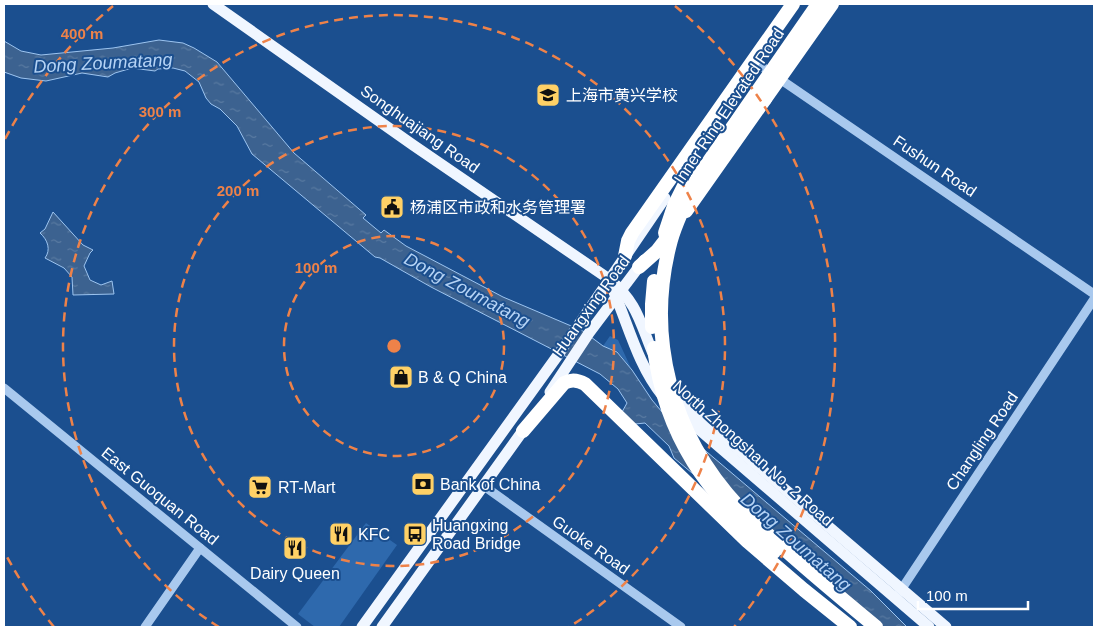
<svg xmlns="http://www.w3.org/2000/svg" width="1098" height="631" font-family="Arial,'Noto Sans SC',sans-serif">
<defs>
<pattern id="water-ripples" width="26" height="14" patternUnits="userSpaceOnUse" patternTransform="scale(1.25)"><rect width="26" height="14" fill="#3c6290"/><path d="M2 4q2-2 4 0t4 0M15 11q2-2 4 0t4 0" fill="none" stroke="#597aa1"/></pattern>
</defs>
<rect width="100%" height="100%" fill="#1b4f8f"/>
<!-- green -->
<g fill="#2e69ad">
<polygon points="610,336 618,340 631,368 617,351 603,346"/>
<polygon points="366,523 397,545 339,627 315,627 298,614"/>
</g>
<!-- water -->
<g fill="url(#water-ripples)" stroke="#9cc4f0">
<polygon points="159,40 183,43 194,48 217,62 294,153 366,215 363,218 381,233 384,230 406,246 503,297 583,331 603,346 617,352 632,370 652,400 668,419 871,591 907,627 877,627 674,458 669,446 645,423 635,424 622,412 627,403 618,389 600,374 431,287 380,258 375,257 252,154 237,126 220,109 211,104 206,98 199,82 185,71 173,68 158,69 155,71 132,68 115,73 108,77 82,73 46,81 21,78 4,72 4,41 21,51 41,55 113,48"/>
<path d="M53,212L83,245L93,250L90,253L84,266L90,280L101,285L112,281L114,294L73,295L72,277L64,268L45,258C51,250 48,240 40,233L45,229Z"/>
</g>
<g fill="none" stroke-linecap="round" stroke-linejoin="round">
<!-- minor -->
<g stroke="#a9c9ee" stroke-width="9">
<polyline points="758,64 1094,294"/>
<polyline points="4,388 297,627"/>
<polyline points="484,486 681,627"/>
<polyline points="899,593 1094,299"/>
<polyline points="145,627 200,548"/>
</g>
<!-- major -->
<g stroke="#f0f6ff" stroke-width="11">
<path d="M213,4L413,145L609,279C638,303 640,323 654,356"/>
<path d="M614,292C629,327 638,365 662,395"/>
<polyline points="550,392 589,333 644,260"/>
<polyline points="674,392 685,404 946,627"/>
<polyline points="680,413 929,627"/>
<polyline points="362,627 558,355 665,198"/>
<polyline points="382,627 527,425"/>
</g>
<!-- highway -->
<g stroke="#fff" stroke-width="14">
<polyline points="686,211 765,99"/>
<polyline points="625,256 628,241 632,233 793,4"/>
<polyline points="639,267 657,251 674,229"/>
<path d="M523,431L564,383C571,379 578,380 585,384L747,541L804,590L850,627"/>
</g>
<!-- highway-bridge -->
<g stroke="#fff" stroke-width="14">
<path d="M818,4L698,177C688,197 677,219 671,240C645,336 671,435 739,507C749,518 761,528 772,538C806,569 841,598 876,627"/>
<polyline points="765,99 832,4"/>
<polyline points="665,233 674,206 684,186"/>
<polyline points="652,327 652,304 654,281"/>
<path d="M654,348C665,438 708,494 774,552"/>
</g>
</g>
<!-- distance rings -->
<g fill="none" stroke="#ee8249" stroke-width="2.5" stroke-dasharray="9 6">
<circle cx="394" cy="346" r="110"/>
<circle cx="394" cy="346" r="220"/>
<path d="M219 627A331 331 0 1 1 569 627"/>
<path d="M54 627A441 441 0 0 1 5 553M5 139A441 441 0 0 1 113 6M675 6A441 441 0 0 1 734 627"/>
</g>
<!-- icons -->
<defs>
<g id="school-square" transform="scale(1.25)"><rect x="-9" y="-9" width="18" height="18" rx="4" fill="#ffd166" stroke="#1b4f8f"/><path d="M0-5L7-2L0 1L-7-2ZM-4 1L0 2.5L4 1V4Q0 6-4 4Z" fill="#111"/></g>
<g id="civic-square" transform="scale(1.25)"><rect x="-9" y="-9" width="18" height="18" rx="4" fill="#ffd166" stroke="#1b4f8f"/><path d="M-.6-6.5H3V-4.5H.6V-3L4-1V1h2V6H-6V1h2V-1L-.6-3ZM-1.2 2.5V6h2.4V2.5Z" fill="#111"/></g>
<g id="shop-square" transform="scale(1.25)"><rect x="-9" y="-9" width="18" height="18" rx="4" fill="#ffd166" stroke="#1b4f8f"/><path d="M-5-2.5h2.3a2.7 3.5 0 0 1 5.4 0H5L5.5 6h-11ZM-1.5-2.5h3a1.5 2.3 0 0 0-3 0Z" fill="#111"/></g>
<g id="bank-square" transform="scale(1.25)"><rect x="-9" y="-9" width="18" height="18" rx="4" fill="#ffd166" stroke="#1b4f8f"/><path d="M-6-4H6V4H-6ZM0-2.3a2.3 2.3 0 1 0 0 4.6a2.3 2.3 0 1 0 0-4.6Z" fill="#111"/></g>
<g id="supermarket-square" transform="scale(1.25)"><rect x="-9" y="-9" width="18" height="18" rx="4" fill="#ffd166" stroke="#1b4f8f"/><path d="M-6-5.5h2.5l.6 2H6L4.5 2H-2.5L-4.4-4H-6ZM-1.5 3.2a1.3 1.3 0 1 0 .1 0ZM3 3.2a1.3 1.3 0 1 0 .1 0Z" fill="#111"/></g>
<g id="restaurant-square" transform="scale(1.25)"><rect x="-9" y="-9" width="18" height="18" rx="4" fill="#ffd166" stroke="#1b4f8f"/><path d="M-5-6h1v4h1v-4h1v4h1v-4h1v5L-1.5 .5V6h-2V.5L-5-1ZM5-6V6H3V1.5H1.5Q1.5-4 5-6Z" fill="#111"/></g>
<g id="bus-square" transform="scale(1.25)"><rect x="-9" y="-9" width="18" height="18" rx="4" fill="#ffd166" stroke="#1b4f8f"/><path d="M-5-6H5V4H4V6H2V4H-2V6H-4V4H-5ZM-3.5-4V0h7V-4ZM-3.5 1.2v1.5H-2V1.2ZM2 1.2v1.5H3.5V1.2Z" fill="#111"/></g>
</defs>
<g fill-rule="evenodd">
<use href="#school-square" x="548" y="95"/>
<use href="#civic-square" x="392" y="207"/>
<use href="#shop-square" x="401" y="377"/>
<use href="#bank-square" x="423" y="484"/>
<use href="#supermarket-square" x="260" y="487"/>
<use href="#restaurant-square" x="341" y="534"/>
<use href="#bus-square" x="415" y="534"/>
<use href="#restaurant-square" x="295" y="548"/>
</g>
<g text-anchor="middle" dominant-baseline="central" stroke-width="4" stroke-linejoin="round" paint-order="stroke">
<!-- poi labels -->
<g font-size="16" fill="#fff" stroke="#1b4f8f" text-anchor="start">
<text x="566" y="95">上海市黄兴学校</text>
<text x="410" y="207">杨浦区市政和水务管理署</text>
<text x="418" y="377">B &amp; Q China</text>
<text x="440" y="484">Bank of China</text>
<text x="278" y="487">RT-Mart</text>
<text x="432" y="525">Huangxing<tspan x="432" dy="18">Road Bridge</tspan></text>
<text x="358" y="534">KFC</text>
<text x="295" y="573" text-anchor="middle">Dairy Queen</text>
</g>
<!-- street labels -->
<g font-size="16" fill="#fff" stroke="#1b4f8f">
<text transform="translate(729 106) rotate(-56)">Inner Ring Elevated Road</text>
<text transform="translate(420 129) rotate(35)">Songhuajiang Road</text>
<text transform="translate(935 166) rotate(34)">Fushun Road</text>
<text transform="translate(591 306) rotate(-54)">Huangxing Road</text>
<text transform="translate(982 441) rotate(-56)">Changling Road</text>
<text transform="translate(753 453) rotate(42)">North Zhongshan No. 2 Road</text>
<text transform="translate(160 496) rotate(39)">East Guoquan Road</text>
<text transform="translate(591 545) rotate(35)">Guoke Road</text>
</g>
<!-- water labels -->
<g font-size="18" font-style="italic" fill="#b5d3f5" stroke="#1b4f8f">
<text transform="translate(103 63) rotate(-3)">Dong Zoumatang</text>
<text transform="translate(467 290) rotate(28)">Dong Zoumatang</text>
<text transform="translate(796 542) rotate(41)">Dong Zoumatang</text>
</g>
</g>
<circle cx="394" cy="346" r="8" fill="#ee8249" stroke="#1b4f8f" stroke-width="2.5"/>
<g font-size="15" text-anchor="middle" font-weight="bold" fill="#ee8249" stroke="#1b4f8f" stroke-width="4" stroke-linejoin="round" paint-order="stroke">
<text x="82" y="39">400 m</text>
<text x="160" y="117">300 m</text>
<text x="238" y="196">200 m</text>
<text x="316" y="273">100 m</text>
</g>
<!-- border -->
<rect width="1098" height="631" fill="none" stroke="#ffffff" stroke-width="10"/>
<!-- scale -->
<path d="M918 601v8h110v-8" fill="none" stroke="#ffffff" stroke-width="2.5"/>
<text x="926" y="601" font-size="15" fill="#ffffff" stroke="#1b4f8f" stroke-width="4" paint-order="stroke">100 m</text>
</svg>
